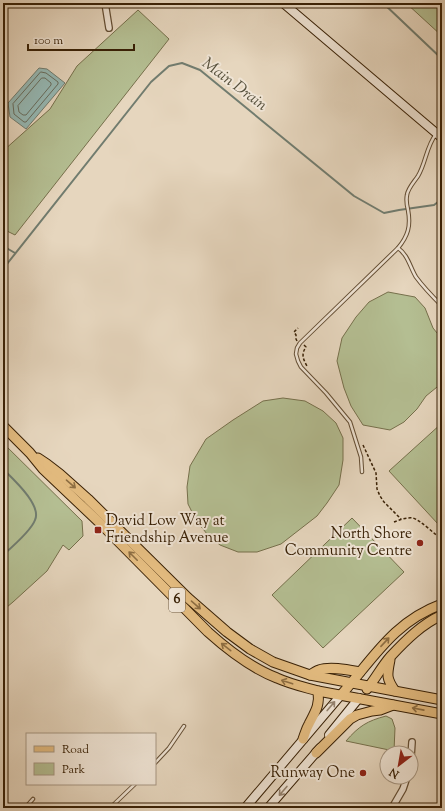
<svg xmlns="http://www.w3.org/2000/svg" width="445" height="811" font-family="'Sorts Mill Goudy',serif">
<rect width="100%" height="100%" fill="#e6d6be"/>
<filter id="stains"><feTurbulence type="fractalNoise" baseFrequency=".005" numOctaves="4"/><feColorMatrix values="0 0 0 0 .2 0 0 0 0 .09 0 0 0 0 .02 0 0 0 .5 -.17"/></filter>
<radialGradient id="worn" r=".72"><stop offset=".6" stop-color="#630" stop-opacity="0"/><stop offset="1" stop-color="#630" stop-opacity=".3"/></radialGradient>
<!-- green -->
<g fill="#b4be92" stroke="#76704c">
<polygon points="406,3 442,3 442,36"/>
<polygon points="138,10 169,39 15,235 3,229 3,151 50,109 77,66"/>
<polygon points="388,292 415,297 425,308 433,328 442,339 442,383 426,396 417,409 404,422 390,430 363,425 351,406 344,388 337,361 342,338 356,317 369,302"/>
<polygon points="283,398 305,401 323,411 336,423 343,438 343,460 339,485 327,503 317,516 281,544 257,552 238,552 220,545 207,534 196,520 188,504 187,487 190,466 206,439 233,420 263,401"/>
<polygon points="442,423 442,521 438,524 389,471"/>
<polygon points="3,443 82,521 83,536 69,550 63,545 47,571 13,602 7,607 3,608"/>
<polygon points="352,518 404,572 323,648 272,595"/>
<path d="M386,716L392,719L395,728L394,751L346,741C359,726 367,721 386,716Z"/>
</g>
<!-- water -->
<polygon fill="#96b9b5" stroke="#717c6f" points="39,68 47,69 65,83 26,129 10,117 8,103"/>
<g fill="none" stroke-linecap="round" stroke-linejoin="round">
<!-- shore -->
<g stroke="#686d5e" stroke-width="1">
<polygon points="41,72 46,73 58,82 58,84 26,122 24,122 14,114 13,104"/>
<polygon points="42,78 45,78 51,83 51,85 26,115 23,115 19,112 18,106"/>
</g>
<!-- stream -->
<g stroke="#717c6f" stroke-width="2">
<polyline points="383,3 442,59"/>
<polyline points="3,246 15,253"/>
<polyline points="3,269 151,82 169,66 182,63 200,70 354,196 384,213 399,210 434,205 442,199"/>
<path d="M3,469C13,479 42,505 35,520C31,531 12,547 3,555"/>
</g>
<!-- lane casing -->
<g stroke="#644e34" stroke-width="4.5">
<g id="lane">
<path d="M398,248C408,255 410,267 416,277C424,288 433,297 442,306"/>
<path d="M362,472L361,457L350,422L326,393L301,367L298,361L296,354L297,348L300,343L398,248C408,236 411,226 408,210C407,206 406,200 407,195C408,188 414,182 418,176C426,163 426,147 436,134"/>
<polyline points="155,763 169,748 184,726"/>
<polyline points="25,808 33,799"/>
<polyline points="110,808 135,784"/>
</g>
</g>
<!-- street casing -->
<g stroke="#644e34" stroke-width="8">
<g id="street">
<polyline points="105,3 109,28"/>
<polyline points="411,757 412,742"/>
<polyline points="392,808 403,789 407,777"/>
</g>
</g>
<!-- secondary casing -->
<g stroke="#392106" stroke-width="10">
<g id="secondary">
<polyline points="283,3 442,138"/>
<polyline points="329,735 359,698"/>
<polyline points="245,808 341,695"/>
<polyline points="268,808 320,748"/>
</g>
</g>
<!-- primary casing -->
<g stroke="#392106" stroke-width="11">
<g id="primary">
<path d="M3,426L30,453L43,469L102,525L208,632C228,650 251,668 277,678C290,684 304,687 318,691L442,714"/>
<polyline points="38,458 47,464 60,474 88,499 188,598 227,632 250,649 273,662 310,675 442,700"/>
<path d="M390,660C387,675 386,678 395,691"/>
<path d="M310,675C313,673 316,671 319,670C330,666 349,670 360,672"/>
<path d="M367,689C376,678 382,666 391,656C406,640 422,624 442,615"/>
<path d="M341,695C373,659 393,622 442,604"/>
<path d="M303,739C305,734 306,729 309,724C315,712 320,706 318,691"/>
<polyline points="316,753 350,719 357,715 372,711 380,710 393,705"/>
</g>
</g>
<!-- path -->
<g stroke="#392106" stroke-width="1.5" stroke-dasharray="3 2" stroke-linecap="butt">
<polyline points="3,66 5,74 3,80"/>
<polyline points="3,128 3,132"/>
<polyline points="297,341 296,339 296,335 294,332 298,328"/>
<path d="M304,345L306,347C301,354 303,359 307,366"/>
<polyline points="363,445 376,473 377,489 380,496 384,502 401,519"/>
<path d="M394,522C399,520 407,517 413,518C420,520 436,535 442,540"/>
</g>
<!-- lane -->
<use href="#lane" stroke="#efe4d5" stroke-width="2.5"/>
<!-- street -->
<use href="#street" stroke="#efe4d5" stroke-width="5.5"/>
<!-- secondary -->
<use href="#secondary" stroke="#efe4d5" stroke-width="8"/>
<!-- primary -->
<use href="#primary" stroke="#e3bb7f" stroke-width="9"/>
</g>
<!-- one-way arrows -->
<defs><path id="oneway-shaft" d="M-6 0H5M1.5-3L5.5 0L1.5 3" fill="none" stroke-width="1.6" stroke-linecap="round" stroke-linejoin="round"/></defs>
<g stroke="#8e6e42">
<use href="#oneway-shaft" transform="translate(71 484) rotate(41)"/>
<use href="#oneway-shaft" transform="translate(133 556) rotate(-135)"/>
<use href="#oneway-shaft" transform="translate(196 605) rotate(41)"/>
<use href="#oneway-shaft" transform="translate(385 642) rotate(-47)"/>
<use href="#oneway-shaft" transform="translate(226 647) rotate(-142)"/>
<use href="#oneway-shaft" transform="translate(287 682) rotate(-162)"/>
<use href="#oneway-shaft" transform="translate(418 709) rotate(-169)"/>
</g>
<g stroke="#94826e">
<use href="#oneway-shaft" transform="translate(331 706) rotate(-50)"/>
<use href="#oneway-shaft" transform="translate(283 791) rotate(131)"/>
</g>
<!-- markers -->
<g fill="#8f2418" stroke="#efe4d5" stroke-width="1.5">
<rect x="94" y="526" width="8" height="8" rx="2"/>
<circle cx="420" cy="543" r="4"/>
<circle cx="363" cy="773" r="4"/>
</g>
<g text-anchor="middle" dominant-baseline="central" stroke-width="4" stroke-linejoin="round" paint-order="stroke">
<!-- shield labels -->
<rect fill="#efe4d5" stroke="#705c44" stroke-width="1" x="169" y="588" width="16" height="24" rx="3"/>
<g font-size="14" font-weight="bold" fill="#392106">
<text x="177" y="600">6</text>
</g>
<!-- poi labels -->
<g font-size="15" fill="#392106" stroke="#efe4d5" text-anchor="end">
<text x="106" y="521" text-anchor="start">David Low Way at<tspan x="106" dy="17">Friendship Avenue</tspan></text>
<text x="412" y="534">North Shore<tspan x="412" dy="17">Community Centre</tspan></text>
<text x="355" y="773">Runway One</text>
</g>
<!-- water labels -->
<g font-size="16" font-style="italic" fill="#554f3b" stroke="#efe4d5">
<text transform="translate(234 85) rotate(37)">Main Drain</text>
</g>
</g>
<!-- margin -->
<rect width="445" height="811" fill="none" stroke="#e6d6be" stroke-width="16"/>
<rect x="4" y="4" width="437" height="803" fill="none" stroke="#392106" stroke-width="2"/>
<rect x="8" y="8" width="429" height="795" fill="none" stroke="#392106"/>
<!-- legend -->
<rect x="26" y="733" width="130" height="52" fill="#efe4d5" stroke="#a69682"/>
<rect x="34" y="746" width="20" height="6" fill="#e3bb7f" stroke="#a69682"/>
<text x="62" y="753" font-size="12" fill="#392106">Road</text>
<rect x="34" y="763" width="20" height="12" fill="#b4be92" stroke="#a69682"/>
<text x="62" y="773" font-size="12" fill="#392106">Park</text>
<!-- north arrow -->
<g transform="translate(399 765) rotate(211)"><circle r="19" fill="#efe4d5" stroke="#a69682"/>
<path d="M0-3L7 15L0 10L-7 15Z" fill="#8f2418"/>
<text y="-6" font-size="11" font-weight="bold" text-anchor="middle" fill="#392106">N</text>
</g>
<!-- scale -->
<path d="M28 44v6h106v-6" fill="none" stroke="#392106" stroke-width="2"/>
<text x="34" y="44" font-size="12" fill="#392106" stroke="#efe4d5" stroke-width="3" paint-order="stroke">100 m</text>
<rect width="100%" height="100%" filter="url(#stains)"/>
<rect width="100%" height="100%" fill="url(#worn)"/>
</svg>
